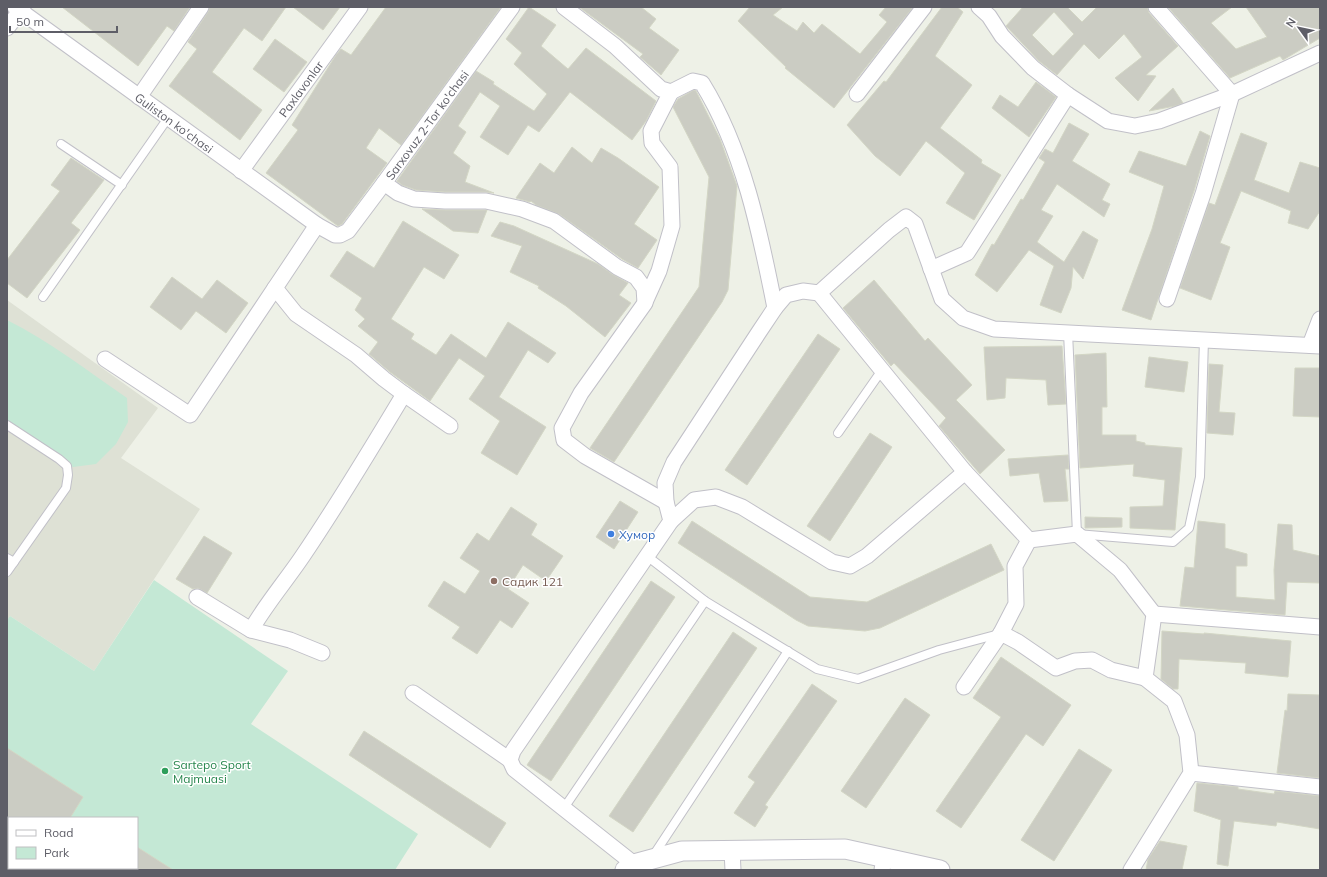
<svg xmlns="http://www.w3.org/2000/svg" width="1327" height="877" font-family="Mulish,sans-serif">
<rect width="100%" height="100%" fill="#eef1e7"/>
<!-- education -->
<polygon fill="#dee1d5" points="7,300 158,408 121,458 200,509 94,671 10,616 7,620"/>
<!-- green -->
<g fill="#c4e8d5" fill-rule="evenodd">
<path d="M7,320C49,341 88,371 127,398L128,422L116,444L96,464L73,467L54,455L7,423Z"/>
<path d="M154,580L288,671L251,724L418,834L395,870H7V620L10,616L94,671ZM9,818H137V868H9Z"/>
</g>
<!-- building -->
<g fill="#cbccc3" stroke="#d3d6c5" fill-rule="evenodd">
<polygon points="62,7 190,7 174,31 167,26 138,66"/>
<polygon points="210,7 286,7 262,41 244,28 212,72 262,110 240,140 169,86 197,49 188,42 208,12"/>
<polygon points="293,7 340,7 323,30"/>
<polygon points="386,7 501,7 401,145 379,128 366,148 387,163 342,224 338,226 266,173 298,130 292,125 336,55 341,49 351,55"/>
<polygon points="529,7 556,25 541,46 568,69 586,48 656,101 646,121 632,140 570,92 539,132 528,125 508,155 480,137 500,106 480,92 458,126 466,132 453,153 470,166 465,182 494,193 486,192 445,192 416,190 402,185 397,181 476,71 494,82 493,84 534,111 547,94 514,64 522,53 506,39"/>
<polygon points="579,7 641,7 656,19 649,28 679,50 661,75 640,57 643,54"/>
<polygon points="750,7 783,7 773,15 797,31 803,22 814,33 822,24 860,54 887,22 879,15 886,7 913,7 834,108 785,68 786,67 738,21"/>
<polygon points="942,7 957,7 963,12 935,56 972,85 940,128 982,160 981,163 1001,175 974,220 946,203 965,173 926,141 900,176 875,156 847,125 884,81 886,82"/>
<path d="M1023,7H1067L1082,22L1097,7H1147L1149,13L1178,46L1146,75L1156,76L1138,101L1115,78L1142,57L1124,34L1099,59L1084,44L1057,75L1039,61L1006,26ZM1054,12L1072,32L1074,34L1053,56L1032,35Z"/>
<polygon points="1168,7 1232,7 1211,23 1236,49 1267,37 1246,7 1320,7 1320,38 1283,60 1280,56 1230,78"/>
<polygon points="275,39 307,62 284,92 253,69"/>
<polygon points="1036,82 1056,97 1029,137 992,108 1000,95 1018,107"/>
<polygon points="1173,88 1183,103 1175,106 1149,111"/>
<polygon points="694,90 696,91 720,139 737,186 728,290 722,302 614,462 590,448 699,287 709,177 673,107 678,99"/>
<polygon points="1069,123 1089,134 1072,161 1110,184 1102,200 1110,204 1104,217 1057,184 1041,210 1053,216 1037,242 1064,262 1083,231 1098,240 1083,279 1073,267 1071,288 1061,313 1040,305 1054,266 1029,250 997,292 975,275 992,244 994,245 1021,199 1023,200 1045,162 1039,158 1045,149 1053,153"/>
<polygon points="1200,131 1210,136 1194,191 1151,320 1122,310 1152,229 1164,186 1129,172 1139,151 1186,166"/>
<polygon points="1241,133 1267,143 1254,180 1289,193 1300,162 1320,168 1320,211 1308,229 1288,223 1291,211 1241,191 1220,243 1230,247 1211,300 1180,288 1209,203 1215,205"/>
<polygon points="572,147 592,163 601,148 618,158 659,187 634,224 657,240 638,268 622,259 559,214 536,205 531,201 530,202 516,198 540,163 554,173"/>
<polygon points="71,158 104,180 71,223 80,230 27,298 7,283 7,260 60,191 51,185"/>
<polygon points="422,209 445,210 487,210 478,233 453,231"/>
<polygon points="403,221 459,255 444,279 424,267 391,319 414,334 411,339 436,355 451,334 486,358 508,322 556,353 548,363 528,350 499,397 546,427 517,475 481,453 500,421 469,399 485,376 459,358 430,401 390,372 369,354 378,342 358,326 365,319 355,310 362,298 330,276 347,251 374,268"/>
<polygon points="500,222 514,226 598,264 612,274 628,283 619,295 631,303 605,337 566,306 538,288 539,286 510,272 522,246 491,236"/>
<polygon points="172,277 202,299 217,280 248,303 226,333 196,311 181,330 150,307"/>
<polygon points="874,280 925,341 928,338 972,385 956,400 1005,450 980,474 939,426 946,418 894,363 891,366 843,308"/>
<polygon points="818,334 840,349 747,485 725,470"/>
<polygon points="1062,346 1066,404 1048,405 1046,380 1006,378 1005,398 987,400 984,347"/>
<polygon points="1106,353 1107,407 1102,407 1102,435 1136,435 1136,441 1145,443 1145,445 1182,448 1175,530 1130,528 1130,507 1163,506 1165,480 1133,476 1134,464 1080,468 1075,355"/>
<polygon points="1149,357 1188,362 1184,392 1145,387"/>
<polygon points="1209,364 1223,365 1219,412 1235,413 1233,435 1207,433"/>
<polygon points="1295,368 1320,368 1320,417 1293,416"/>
<polygon points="870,433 892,447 830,541 807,526"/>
<polygon points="1068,455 1069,469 1065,469 1068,501 1044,502 1039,473 1010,476 1008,459"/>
<polygon points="620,501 638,512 614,549 596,537"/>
<polygon points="511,507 537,524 531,535 563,556 546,581 523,565 508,589 529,603 512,628 500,620 477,654 452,638 460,627 428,606 444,581 465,594 480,571 460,558 477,533 489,541"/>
<polygon points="1085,517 1122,518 1122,527 1085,528"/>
<polygon points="692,521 810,597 867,602 991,544 1004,570 880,628 865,631 808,626 796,620 678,543"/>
<polygon points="1198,521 1225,524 1225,548 1247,554 1247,566 1236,566 1236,597 1275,600 1274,570 1278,524 1292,525 1293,550 1320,556 1320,583 1287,582 1285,615 1180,606 1185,567 1194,568"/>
<polygon points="204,536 232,553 207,593 198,588 193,589 176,579"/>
<polygon points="651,581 675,597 551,781 527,765"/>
<polygon points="1162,631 1204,634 1204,633 1291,641 1288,677 1245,673 1246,663 1179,659 1178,689 1173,689 1161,679"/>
<polygon points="733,632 757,648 633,832 609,816"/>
<polygon points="1001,657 1071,705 1043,746 1026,734 961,828 936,811 1001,717 973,698"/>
<polygon points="812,684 837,701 765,805 768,807 755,827 734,813 755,782 748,777"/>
<polygon points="1288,694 1320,695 1320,778 1277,773 1285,710 1287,711"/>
<polygon points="905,698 930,715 866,808 841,791"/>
<polygon points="364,731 506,823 490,848 349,755"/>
<polygon points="7,748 83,797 70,818 7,818"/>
<polygon points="1079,749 1112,770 1054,861 1021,840"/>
<polygon points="1197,783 1238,787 1238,789 1274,794 1275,791 1320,796 1320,829 1277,822 1276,826 1234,821 1228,866 1217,864 1221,820 1194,811"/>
<polygon points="1160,841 1187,846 1182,870 1146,870 1148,859"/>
<polygon points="137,847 173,870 137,870"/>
</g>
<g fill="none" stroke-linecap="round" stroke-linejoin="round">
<!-- service casing -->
<g stroke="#c1c0c8" stroke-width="10">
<g id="service">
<polyline points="61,144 122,185"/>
<polyline points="43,297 168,118"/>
<polyline points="1068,332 1077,534 1173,542 1189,528 1200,477 1204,339"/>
<polyline points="7,425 59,459 67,466 68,475 66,488 7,572"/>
<polyline points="838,433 882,370"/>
<polyline points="647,556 705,601 817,669 858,679 939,650 999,634"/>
<polyline points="7,558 14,562"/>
<polyline points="564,808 705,601"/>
<polyline points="653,856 788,651"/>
</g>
</g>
<!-- minor casing -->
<g stroke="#c1c0c8" stroke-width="17">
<g id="minor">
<polyline points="15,7 317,225 335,235 340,235 348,231 384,183 512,7"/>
<path d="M564,7L615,46L661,89L671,92L693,81L702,83C743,149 760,232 775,308"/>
<polyline points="979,7 989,16 1002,36 1033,68 1068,95 1108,121 1135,126 1159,121 1232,94 1320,53"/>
<polyline points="1156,7 1232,94 1203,194 1167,299"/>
<polyline points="7,28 23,7"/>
<polyline points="857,94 924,7"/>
<polyline points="139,97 201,7"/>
<polyline points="241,171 360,7"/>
<polyline points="384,183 398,193 414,199 445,201 486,201 522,209 554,221 617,267 636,277 644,288 645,303 581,393 562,428 564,440 585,456 666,502"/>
<polyline points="931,269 967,253 1068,95"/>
<polyline points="819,293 965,472 1029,540 1077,534 1120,570 1154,614 1145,678 1174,701 1187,735 1191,773 1131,870"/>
<polyline points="645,302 659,271 672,226 670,167 652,143 651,131 671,92"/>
<polyline points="1310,345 1320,319"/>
<polyline points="105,359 190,415 275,288"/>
<polyline points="404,394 450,426"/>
<polyline points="671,521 694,500 716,497 742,507 832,562 850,566 867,556 965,472"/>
<path d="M197,597L251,630C266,604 285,582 302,557C338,504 371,449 404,394L384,379L356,355L296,314L275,288L317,225"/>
<polyline points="1154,614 1320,627"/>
<polyline points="251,630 290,640 322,653"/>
<polyline points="1001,633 1016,604 1015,566 1029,540"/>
<polyline points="964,687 1001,633 1018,642 1056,668 1075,661 1092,660 1111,670 1145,678"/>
<polyline points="413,693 510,760"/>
<polyline points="1191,773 1320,787"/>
<polyline points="732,851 733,870"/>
<polyline points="634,864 514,769 510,760 513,751 671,521 666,502 665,483 674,462 759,332 775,308 786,295 803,291 819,293 889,230 906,217 915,224 942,299 963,318 994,329 1320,346"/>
<polyline points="882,870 884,858"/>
</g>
</g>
<!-- tertiary casing -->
<g stroke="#c1c0c8" stroke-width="21">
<polyline id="tertiary" points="625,870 634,864 682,851 845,849 940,870"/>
</g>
<!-- service -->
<use href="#service" stroke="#fff" stroke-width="8"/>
<!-- minor -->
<use href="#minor" stroke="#fff" stroke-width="15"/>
<!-- tertiary -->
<use href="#tertiary" stroke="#fff" stroke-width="19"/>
</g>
<!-- markers -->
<circle fill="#3f7fe0" stroke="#fff" stroke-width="1.5" cx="611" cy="534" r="4"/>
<circle fill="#8d6e63" stroke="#fff" stroke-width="1.5" cx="494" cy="581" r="4"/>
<circle fill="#2e9e5b" stroke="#fff" stroke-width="1.5" cx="165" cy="771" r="4"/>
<g text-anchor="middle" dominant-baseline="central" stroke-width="3" stroke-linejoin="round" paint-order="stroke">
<!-- street labels -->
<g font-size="12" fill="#5e5e67" stroke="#fff">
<text transform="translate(301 89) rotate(-54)">Paxlavonlar</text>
<text transform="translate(174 123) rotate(36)">Guliston ko'chasi</text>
<text transform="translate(427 125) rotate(-54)">Sarxovuz 2-Tor ko'chasi</text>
</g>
<!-- shop labels -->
<g font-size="12" fill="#366cbe" stroke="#fff" text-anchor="start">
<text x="619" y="534">Хумор</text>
</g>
<!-- education labels -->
<g font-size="12" fill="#785e54" stroke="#fff" text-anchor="start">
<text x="502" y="581">Садик 121</text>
</g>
<!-- leisure labels -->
<g font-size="12" fill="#27864d" stroke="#fff" text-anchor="start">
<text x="173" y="764">Sartepo Sport<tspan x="173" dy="14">Majmuasi</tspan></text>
</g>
</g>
<!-- border -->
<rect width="1327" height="877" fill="none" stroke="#5e5e67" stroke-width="16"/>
<!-- legend -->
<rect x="8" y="817" width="130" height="52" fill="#ffffff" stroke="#bfbfc2"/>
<rect x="16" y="830" width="20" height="6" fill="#ffffff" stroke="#bfbfc2"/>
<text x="44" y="837" font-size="12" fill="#5e5e67">Road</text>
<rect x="16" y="847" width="20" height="12" fill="#c4e8d5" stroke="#bfbfc2"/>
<text x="44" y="857" font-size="12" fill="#5e5e67">Park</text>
<!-- north arrow -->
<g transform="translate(1299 28) rotate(303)" stroke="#ffffff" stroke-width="3" paint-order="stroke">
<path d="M0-3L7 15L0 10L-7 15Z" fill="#5e5e67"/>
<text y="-6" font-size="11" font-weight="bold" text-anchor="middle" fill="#5e5e67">N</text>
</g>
<!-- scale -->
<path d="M10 26v6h107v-6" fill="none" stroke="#5e5e67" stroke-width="2"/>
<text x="16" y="26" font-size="12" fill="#5e5e67" stroke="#ffffff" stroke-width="3" paint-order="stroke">50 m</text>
</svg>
